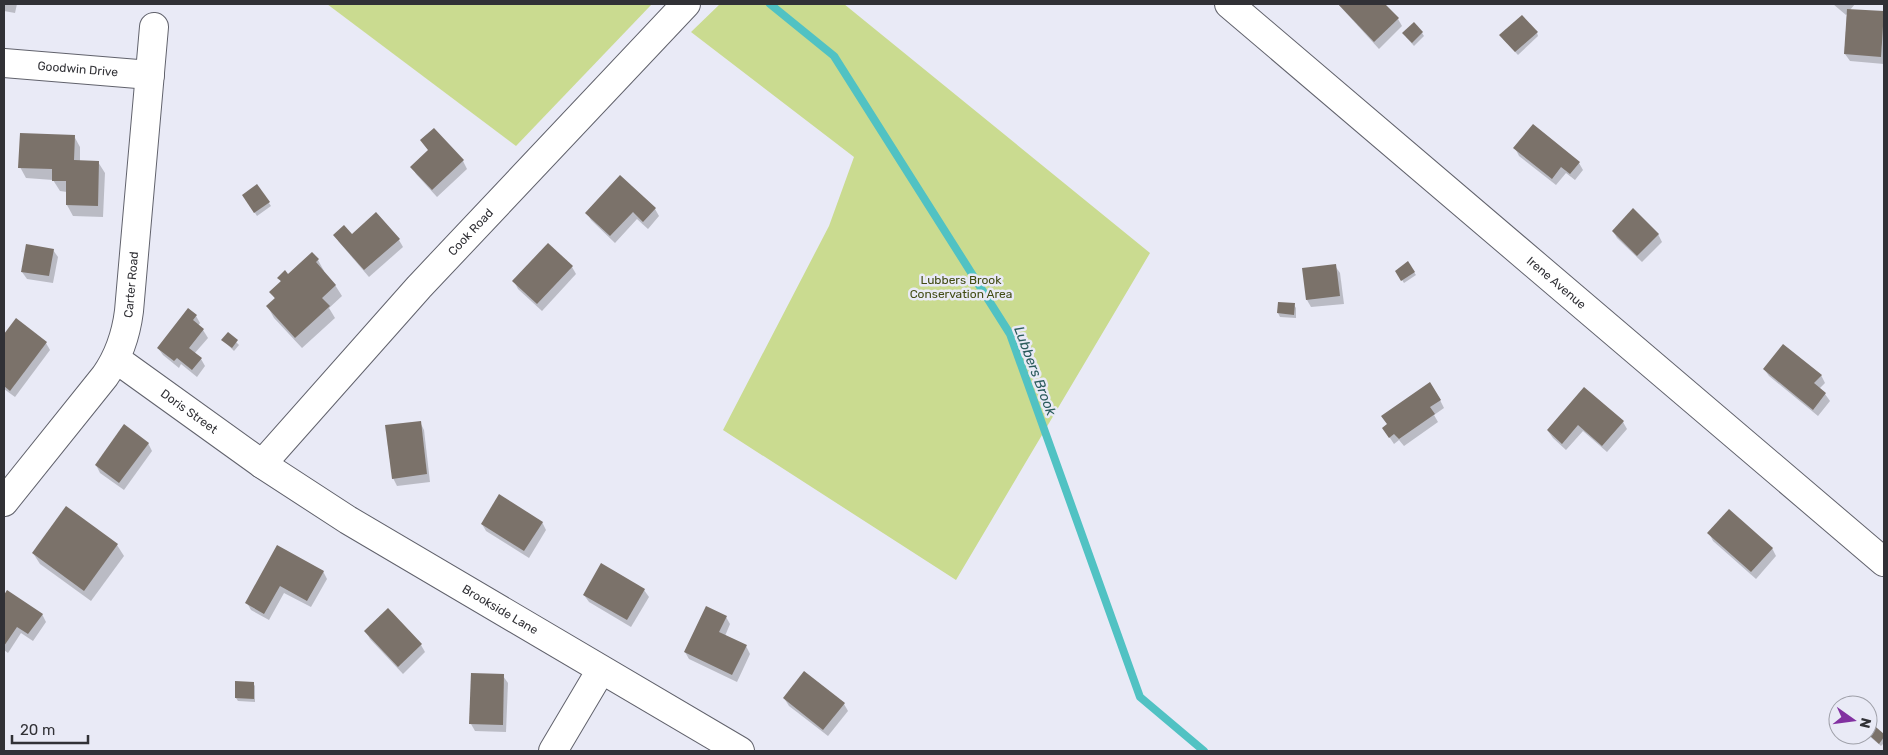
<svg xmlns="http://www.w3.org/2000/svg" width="1888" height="755" font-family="Rubik,sans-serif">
<rect width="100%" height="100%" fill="#e9eaf6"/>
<!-- green -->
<g fill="#cadb90">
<polygon points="327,4 652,4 516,146"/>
<polygon points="720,4 844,4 1150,253 956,580 723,430 829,226 854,157 691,32"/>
</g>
<!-- shadow -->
<g fill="#0003">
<polygon points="4,4 17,4 15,13 4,11"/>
<polygon points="1338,4 1384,4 1398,19 1402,26 1379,49"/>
<polygon points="1833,4 1855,4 1850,10 1884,13 1884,64 1850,61 1845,54 1848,13 1846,15"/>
<polygon points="1422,33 1424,36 1414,46 1406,37"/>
<polygon points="1537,33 1538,36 1518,55 1503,39"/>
<polygon points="434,130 463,161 467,169 437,197 416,174 412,167 429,151 422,141"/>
<polygon points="74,136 80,147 80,161 98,162 105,173 103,217 73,216 67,205 67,192 60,191 53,180 26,178 20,167"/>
<polygon points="1515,148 1579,163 1583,170 1575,180 1566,173 1556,185 1519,156"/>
<polygon points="257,186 271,206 257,216 243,195"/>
<polygon points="655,209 659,216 648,229 637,219 615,243 591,220 587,213"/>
<polygon points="1613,231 1658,234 1662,242 1642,262 1617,238"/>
<polygon points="335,235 399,240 403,247 369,277 339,242"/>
<polygon points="53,250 58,257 53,283 27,279 22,272"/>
<polygon points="312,254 318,260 324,271 323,272 335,285 342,296 329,308 335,318 302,348 274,318 268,307 275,299 271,292 281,282 279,278 288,276"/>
<polygon points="1408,263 1416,275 1404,283 1396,271"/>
<polygon points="1335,266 1340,273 1344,304 1311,307 1307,300 1303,269"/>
<polygon points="572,267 576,274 542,311 518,289 514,281"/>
<polygon points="1279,303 1294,305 1296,308 1296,318 1280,317 1278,313"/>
<polygon points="196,316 200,323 198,326 203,330 208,338 194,354 201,359 205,366 197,377 181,364 179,368 163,355 158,348"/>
<polygon points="16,320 46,343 50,350 15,397 4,389 4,336"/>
<polygon points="228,334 239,345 234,351 223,340"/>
<polygon points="1764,369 1821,375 1825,383 1819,389 1825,394 1830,401 1818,416 1769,376"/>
<polygon points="1585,389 1623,422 1627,429 1607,452 1583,431 1566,450 1553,438 1548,431"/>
<polygon points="1440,400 1444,408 1434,415 1438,422 1404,446 1399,440 1394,444 1388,435 1388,425 1382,417"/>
<polygon points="420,422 424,430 430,482 397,486 393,478"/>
<polygon points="148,443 152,451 124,490 100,473 96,465"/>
<polygon points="66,507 117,545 124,556 91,601 40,564 33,553"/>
<polygon points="542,522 546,530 529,558 486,531 482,524"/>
<polygon points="1709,533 1772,548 1776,556 1756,579 1713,541"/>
<polygon points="277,547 323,571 327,579 311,607 284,593 269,620 251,610 247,603"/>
<polygon points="644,590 649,597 631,627 589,602 584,595"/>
<polygon points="8,592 42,614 46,622 33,641 21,633 8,653 4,650 4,597"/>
<polygon points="726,617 730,624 725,636 746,646 750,654 737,682 689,659 685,652"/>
<polygon points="366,632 421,645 425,652 403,674 370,639"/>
<polygon points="503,676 508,683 506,732 475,731 471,724"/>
<polygon points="236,683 253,683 255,686 255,702 238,701 236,698"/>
<polygon points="784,698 844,704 848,711 828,736 789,706"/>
<polygon points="1871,724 1884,735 1884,743 1881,746 1868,735 1868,727"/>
</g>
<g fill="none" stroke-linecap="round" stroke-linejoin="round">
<!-- stream -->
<polyline stroke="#51c2c3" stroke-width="8" points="770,4 834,56 1010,334 1140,697 1204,751"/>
</g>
<!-- building -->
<g fill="#7b726a">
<polygon points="1338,4 1385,4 1399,18 1374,42"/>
<polygon points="1847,9 1884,11 1881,57 1844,54"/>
<polygon points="1522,15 1538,32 1515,52 1499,35"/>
<polygon points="1414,22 1423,32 1412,43 1402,33"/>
<polygon points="1533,124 1580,162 1570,174 1561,167 1552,179 1513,148"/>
<polygon points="434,128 464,160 432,190 410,167 428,150 420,140"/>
<polygon points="20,133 75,135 74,160 99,161 98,206 66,205 66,181 52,181 52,169 18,168"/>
<polygon points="620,175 656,208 643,222 633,212 610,236 585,213"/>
<polygon points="257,184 270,202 254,213 242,195"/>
<polygon points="1633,208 1659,234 1637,256 1612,231"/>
<polygon points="376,212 400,239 364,270 333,235 344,225 352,234"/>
<polygon points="548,243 573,266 537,304 512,281"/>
<polygon points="26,244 54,249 49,276 21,272"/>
<polygon points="312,252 319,259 316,262 336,285 322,298 330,306 295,338 266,306 275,298 269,292 281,281 277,278 285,270 288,274"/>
<polygon points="1408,261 1415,272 1401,281 1395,271"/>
<polygon points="1336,264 1340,296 1306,300 1302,268"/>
<polygon points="1278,302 1295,303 1294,315 1277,313"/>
<polygon points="188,308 197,315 193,320 204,329 189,348 202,358 192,370 177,358 174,361 157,348"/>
<polygon points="16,318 47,342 10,391 4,386 4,334"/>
<polygon points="228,332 238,340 232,348 221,340"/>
<polygon points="1783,344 1822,375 1814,383 1826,393 1813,410 1763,369"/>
<polygon points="1430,382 1441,400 1430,407 1435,414 1399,439 1394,434 1389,438 1382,428 1387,424 1381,416"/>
<polygon points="1584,387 1624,421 1602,446 1578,425 1562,444 1547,430"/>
<polygon points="421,421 427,474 392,479 385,425"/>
<polygon points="124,424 149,443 119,483 95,465"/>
<polygon points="499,494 543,522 524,551 481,524"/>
<polygon points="66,506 118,544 84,591 32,553"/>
<polygon points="1729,509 1773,548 1751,572 1707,533"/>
<polygon points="277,545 324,571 307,601 280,586 264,614 245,603"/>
<polygon points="601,563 645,589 627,620 583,595"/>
<polygon points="7,590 43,614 28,634 17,627 4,646 4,595"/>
<polygon points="706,606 727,616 719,632 747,645 732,675 684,652"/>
<polygon points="388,608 422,644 398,667 364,631"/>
<polygon points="804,671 845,703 823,730 783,698"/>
<polygon points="471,673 504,674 503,725 469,724"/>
<polygon points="235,681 254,682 254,699 235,698"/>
<polygon points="1870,722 1884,734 1884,737 1879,744 1868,734 1868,725"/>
</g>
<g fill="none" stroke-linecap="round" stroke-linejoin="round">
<!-- minor casing -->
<g stroke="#61626c" stroke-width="30">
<g id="minor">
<path id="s1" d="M1229,4L1884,562"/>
<path id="s2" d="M4,63L150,75"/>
<path id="s3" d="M116,359L262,464L348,520L740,751"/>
<path id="s4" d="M262,464L419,287L686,4"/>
<path id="s5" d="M4,502L105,376C119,356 126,335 129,311L154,27"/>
<polyline points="553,751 601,670"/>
</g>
</g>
<!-- minor -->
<use href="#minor" stroke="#fff" stroke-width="28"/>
</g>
<g text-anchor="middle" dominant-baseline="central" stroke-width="5" stroke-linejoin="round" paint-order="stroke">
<!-- street labels -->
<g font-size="12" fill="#313136" stroke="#e9eaf6">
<text stroke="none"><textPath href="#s2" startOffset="74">Goodwin Drive</textPath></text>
<text stroke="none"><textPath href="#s4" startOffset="312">Cook Road</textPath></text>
<text stroke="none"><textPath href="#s1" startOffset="430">Irene Avenue</textPath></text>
<text stroke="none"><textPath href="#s5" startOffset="258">Carter Road</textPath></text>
<text stroke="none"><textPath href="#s3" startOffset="90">Doris Street</textPath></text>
<text stroke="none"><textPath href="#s3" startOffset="459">Brookside Lane</textPath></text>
</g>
<!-- park labels -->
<g font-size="12" fill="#424c14" stroke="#e9eaf6">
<text x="961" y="280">Lubbers Brook<tspan x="961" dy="14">Conservation Area</tspan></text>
</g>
<!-- water labels -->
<g font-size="14" font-style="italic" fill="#2b5b5c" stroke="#e9eaf6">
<text transform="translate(1035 371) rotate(69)">Lubbers Brook</text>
</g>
</g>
<!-- border -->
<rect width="1888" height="755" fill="none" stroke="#313136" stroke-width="10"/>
<!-- north arrow -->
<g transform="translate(1853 720) rotate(104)"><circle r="24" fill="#e9eaf6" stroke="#9fa0a9"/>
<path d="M0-4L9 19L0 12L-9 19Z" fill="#8231a1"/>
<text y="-8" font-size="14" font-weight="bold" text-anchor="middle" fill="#313136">N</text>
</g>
<!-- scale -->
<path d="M12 735v8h76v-8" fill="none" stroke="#313136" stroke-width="2.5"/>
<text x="20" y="735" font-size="15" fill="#313136" stroke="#e9eaf6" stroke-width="4" paint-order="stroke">20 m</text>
</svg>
